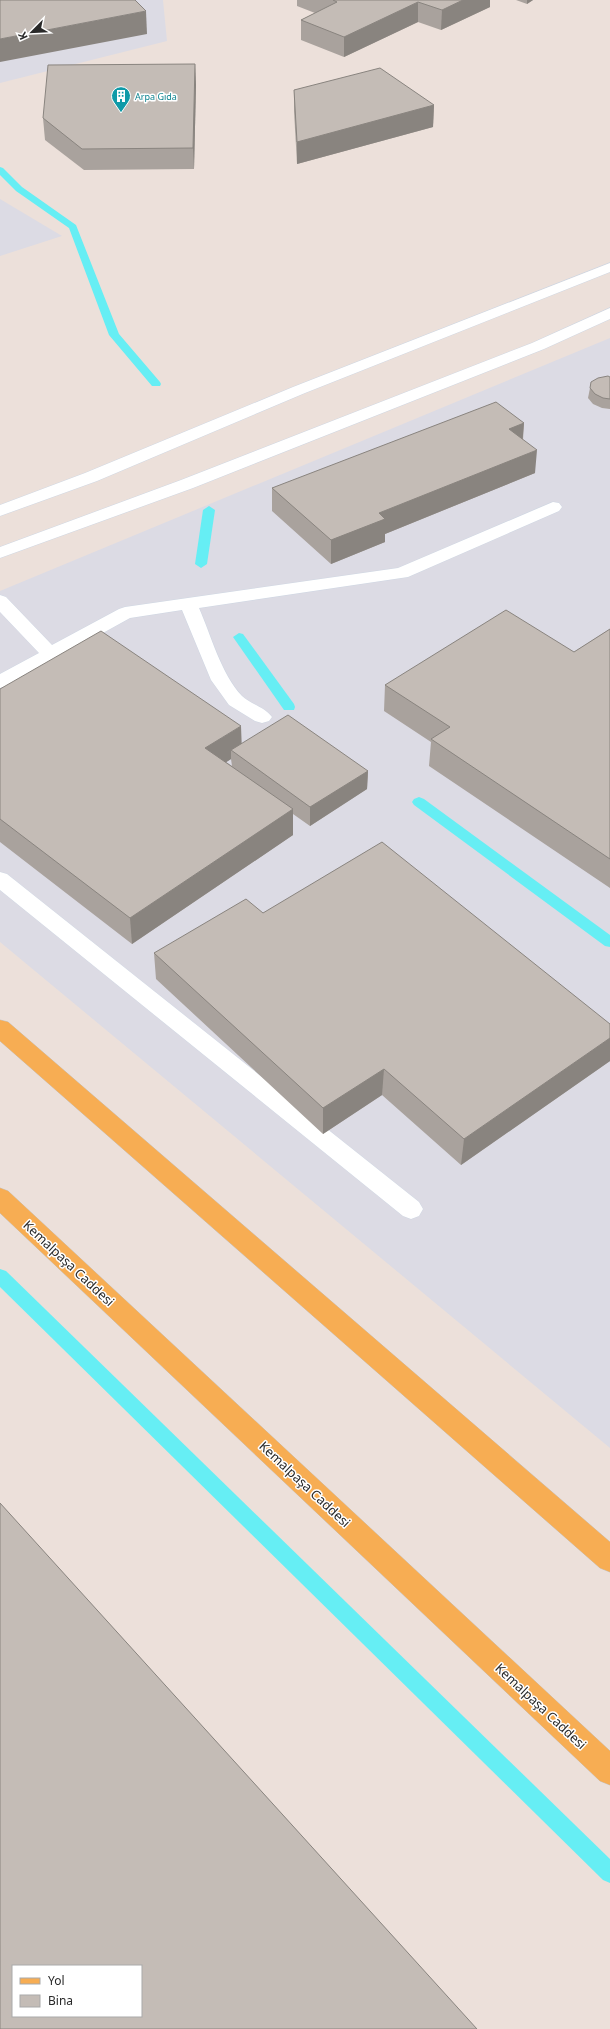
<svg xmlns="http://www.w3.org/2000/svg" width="610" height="2029" font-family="'Noto Sans',sans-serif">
<rect width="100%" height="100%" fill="#ece0da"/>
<!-- industrial -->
<g fill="#dcdbe4">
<polygon points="0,0 163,0 167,41 0,83"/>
<polygon points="0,199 62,236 0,256"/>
<polygon points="610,338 610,1448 0,942 0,591"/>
</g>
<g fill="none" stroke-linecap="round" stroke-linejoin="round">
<!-- stream -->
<g fill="#66eef4" fill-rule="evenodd">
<polygon points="0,167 3,168 22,187 76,225 119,334 160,382 161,384 160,386 152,386 109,335 69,228 16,191 0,175"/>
<polygon points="209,506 215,510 207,564 201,568 195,564 203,510"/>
<polygon points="239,633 243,634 294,704 295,707 294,710 284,710 233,637"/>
<polygon points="419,797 424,799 610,935 610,947 605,946 414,805 412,802 414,799"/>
<polygon points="0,1269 6,1271 610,1859 610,1883 603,1880 0,1287"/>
</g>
<!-- minor casing -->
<g stroke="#cfd7e3" stroke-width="1">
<g id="minor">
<polygon points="610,263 610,272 305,393 97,481 0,516 0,505 85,473 293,387"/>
<polygon points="610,308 610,319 544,349 193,488 0,558 0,547 181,480 532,343"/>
<path d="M553,502L559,503L562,507L559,511L408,577L199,608C211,635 221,674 242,696C250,704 265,707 272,717L269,721L262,723L255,721L229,705L211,680L182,610L130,618L7,686L0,688V674L39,653L0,612V595L6,597L52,645L119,609L125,607L398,568Z"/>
<polygon points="0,872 7,874 419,1202 423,1209 419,1216 411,1219 403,1216 0,890"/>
</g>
</g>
<!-- major casing -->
<g stroke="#c3c3c3" stroke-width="1">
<g id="major">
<polygon points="0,1020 8,1022 610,1542 610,1572 600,1568 0,1041"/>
<polygon points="0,1188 8,1191 610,1751 610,1785 600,1781 0,1213"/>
</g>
</g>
<!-- minor -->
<use href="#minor" fill="#fff" fill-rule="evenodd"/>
<!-- major -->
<use href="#major" fill="#f7ad53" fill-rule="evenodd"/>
</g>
<!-- wall -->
<g fill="#a9a29d" fill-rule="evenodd">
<polygon points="297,0 490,0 490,7 441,30 418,22 344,57 301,40 301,20 315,13 297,6"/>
<polygon points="516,0 533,0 527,4"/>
<polygon points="195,64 196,85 194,169 84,170 45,140 43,118"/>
<polygon points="294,90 434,105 433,127 297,164 294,111"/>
<polygon points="610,377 610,409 602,408 593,404 588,398 590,388"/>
<polygon points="524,423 523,440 535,473 385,534 385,542 331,564 272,511 272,488"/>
<polygon points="610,629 610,888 429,766 431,742 384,711 385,685 574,652"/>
<path d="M0,689L242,744L368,771L367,789L310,826L293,814V835L132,944L0,842ZM231,759L232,766L226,762Z"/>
<polygon points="263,913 610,1024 610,1061 461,1165 382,1095 323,1134 156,979 154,953"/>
</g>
<!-- shaded-wall -->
<g fill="#89847f">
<polygon points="463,0 490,0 490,7 441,30 442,10"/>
<polygon points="527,0 533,0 527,4"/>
<polygon points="418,2 418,22 344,57 344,37"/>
<polygon points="146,11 147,34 0,62 0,39"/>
<polygon points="195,64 196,85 194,169 193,148"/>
<polygon points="434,105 433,127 297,164 297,142"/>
<polygon points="524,423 522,446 509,429"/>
<polygon points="537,450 535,473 385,534 385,542 331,564 331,540 379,513"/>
<polygon points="241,726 242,752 231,750 231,759 207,775 205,748"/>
<polygon points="368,771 367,789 310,826 310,807"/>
<polygon points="293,809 293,835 132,944 130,918"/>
<polygon points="610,1038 610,1061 461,1165 464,1139"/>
<polygon points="384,1069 382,1095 323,1134 323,1108"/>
</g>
<!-- building -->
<g fill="#c4bcb6" stroke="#89847f" fill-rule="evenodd">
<polygon points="0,0 135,0 146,11 0,39"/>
<polygon points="333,0 463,0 442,10 418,2 344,37 301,20 337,2"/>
<polygon points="195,64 193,148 82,149 43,118 48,65"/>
<polygon points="380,68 434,105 297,142 294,90"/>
<polygon points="608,376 610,377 610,399 603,398 595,394 590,388 591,382 598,378"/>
<polygon points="496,402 524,423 509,429 537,450 379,513 385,519 331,540 272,488"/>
<polygon points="506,610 574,652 610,629 610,859 431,739 450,727 385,685"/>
<polygon points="101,631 241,726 205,748 293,809 130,918 0,819 0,689"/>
<polygon points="288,715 368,771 310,807 231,750"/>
<polygon points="382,842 610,1024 610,1038 464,1139 384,1069 323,1108 154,953 246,899 263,913"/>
<path d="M0,1503L477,2029H0ZM13,1966H141V2016H13Z"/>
</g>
<!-- icons -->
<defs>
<g id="building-pin" transform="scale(1)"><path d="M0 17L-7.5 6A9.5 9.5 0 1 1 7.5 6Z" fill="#0f9aa8" stroke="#fff"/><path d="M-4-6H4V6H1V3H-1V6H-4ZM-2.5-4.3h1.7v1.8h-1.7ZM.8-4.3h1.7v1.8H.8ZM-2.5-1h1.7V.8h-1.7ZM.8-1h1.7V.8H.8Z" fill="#fff"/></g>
</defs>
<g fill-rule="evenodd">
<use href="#building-pin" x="121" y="96"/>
</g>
<g text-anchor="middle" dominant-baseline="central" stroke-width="3" stroke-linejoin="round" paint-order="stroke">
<!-- far-culture labels -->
<g font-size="9" fill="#0d838f" stroke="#fff" text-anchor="start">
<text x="135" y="96">Arpa Gıda</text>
</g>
<!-- near-street labels -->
<g font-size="13" fill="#292929" stroke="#fff">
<text transform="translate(69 1263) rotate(43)">Kemalpaşa Caddesi</text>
<text transform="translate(305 1484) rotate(43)">Kemalpaşa Caddesi</text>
<text transform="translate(541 1706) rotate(43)">Kemalpaşa Caddesi</text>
</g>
</g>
<!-- legend -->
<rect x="12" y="1965" width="130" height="52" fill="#ffffff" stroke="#a9a9a9"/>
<rect x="20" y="1978" width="20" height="6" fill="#f7ad53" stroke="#a9a9a9"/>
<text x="48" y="1985" font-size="12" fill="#292929">Yol</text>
<rect x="20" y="1995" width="20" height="12" fill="#c4bcb6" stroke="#a9a9a9"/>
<text x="48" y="2005" font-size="12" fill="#292929">Bina</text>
<!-- north arrow -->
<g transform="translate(32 32) rotate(246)" stroke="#ffffff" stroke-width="3" paint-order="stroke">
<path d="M0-3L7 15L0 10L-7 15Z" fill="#292929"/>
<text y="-6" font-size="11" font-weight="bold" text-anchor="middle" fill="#292929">K</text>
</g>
</svg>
